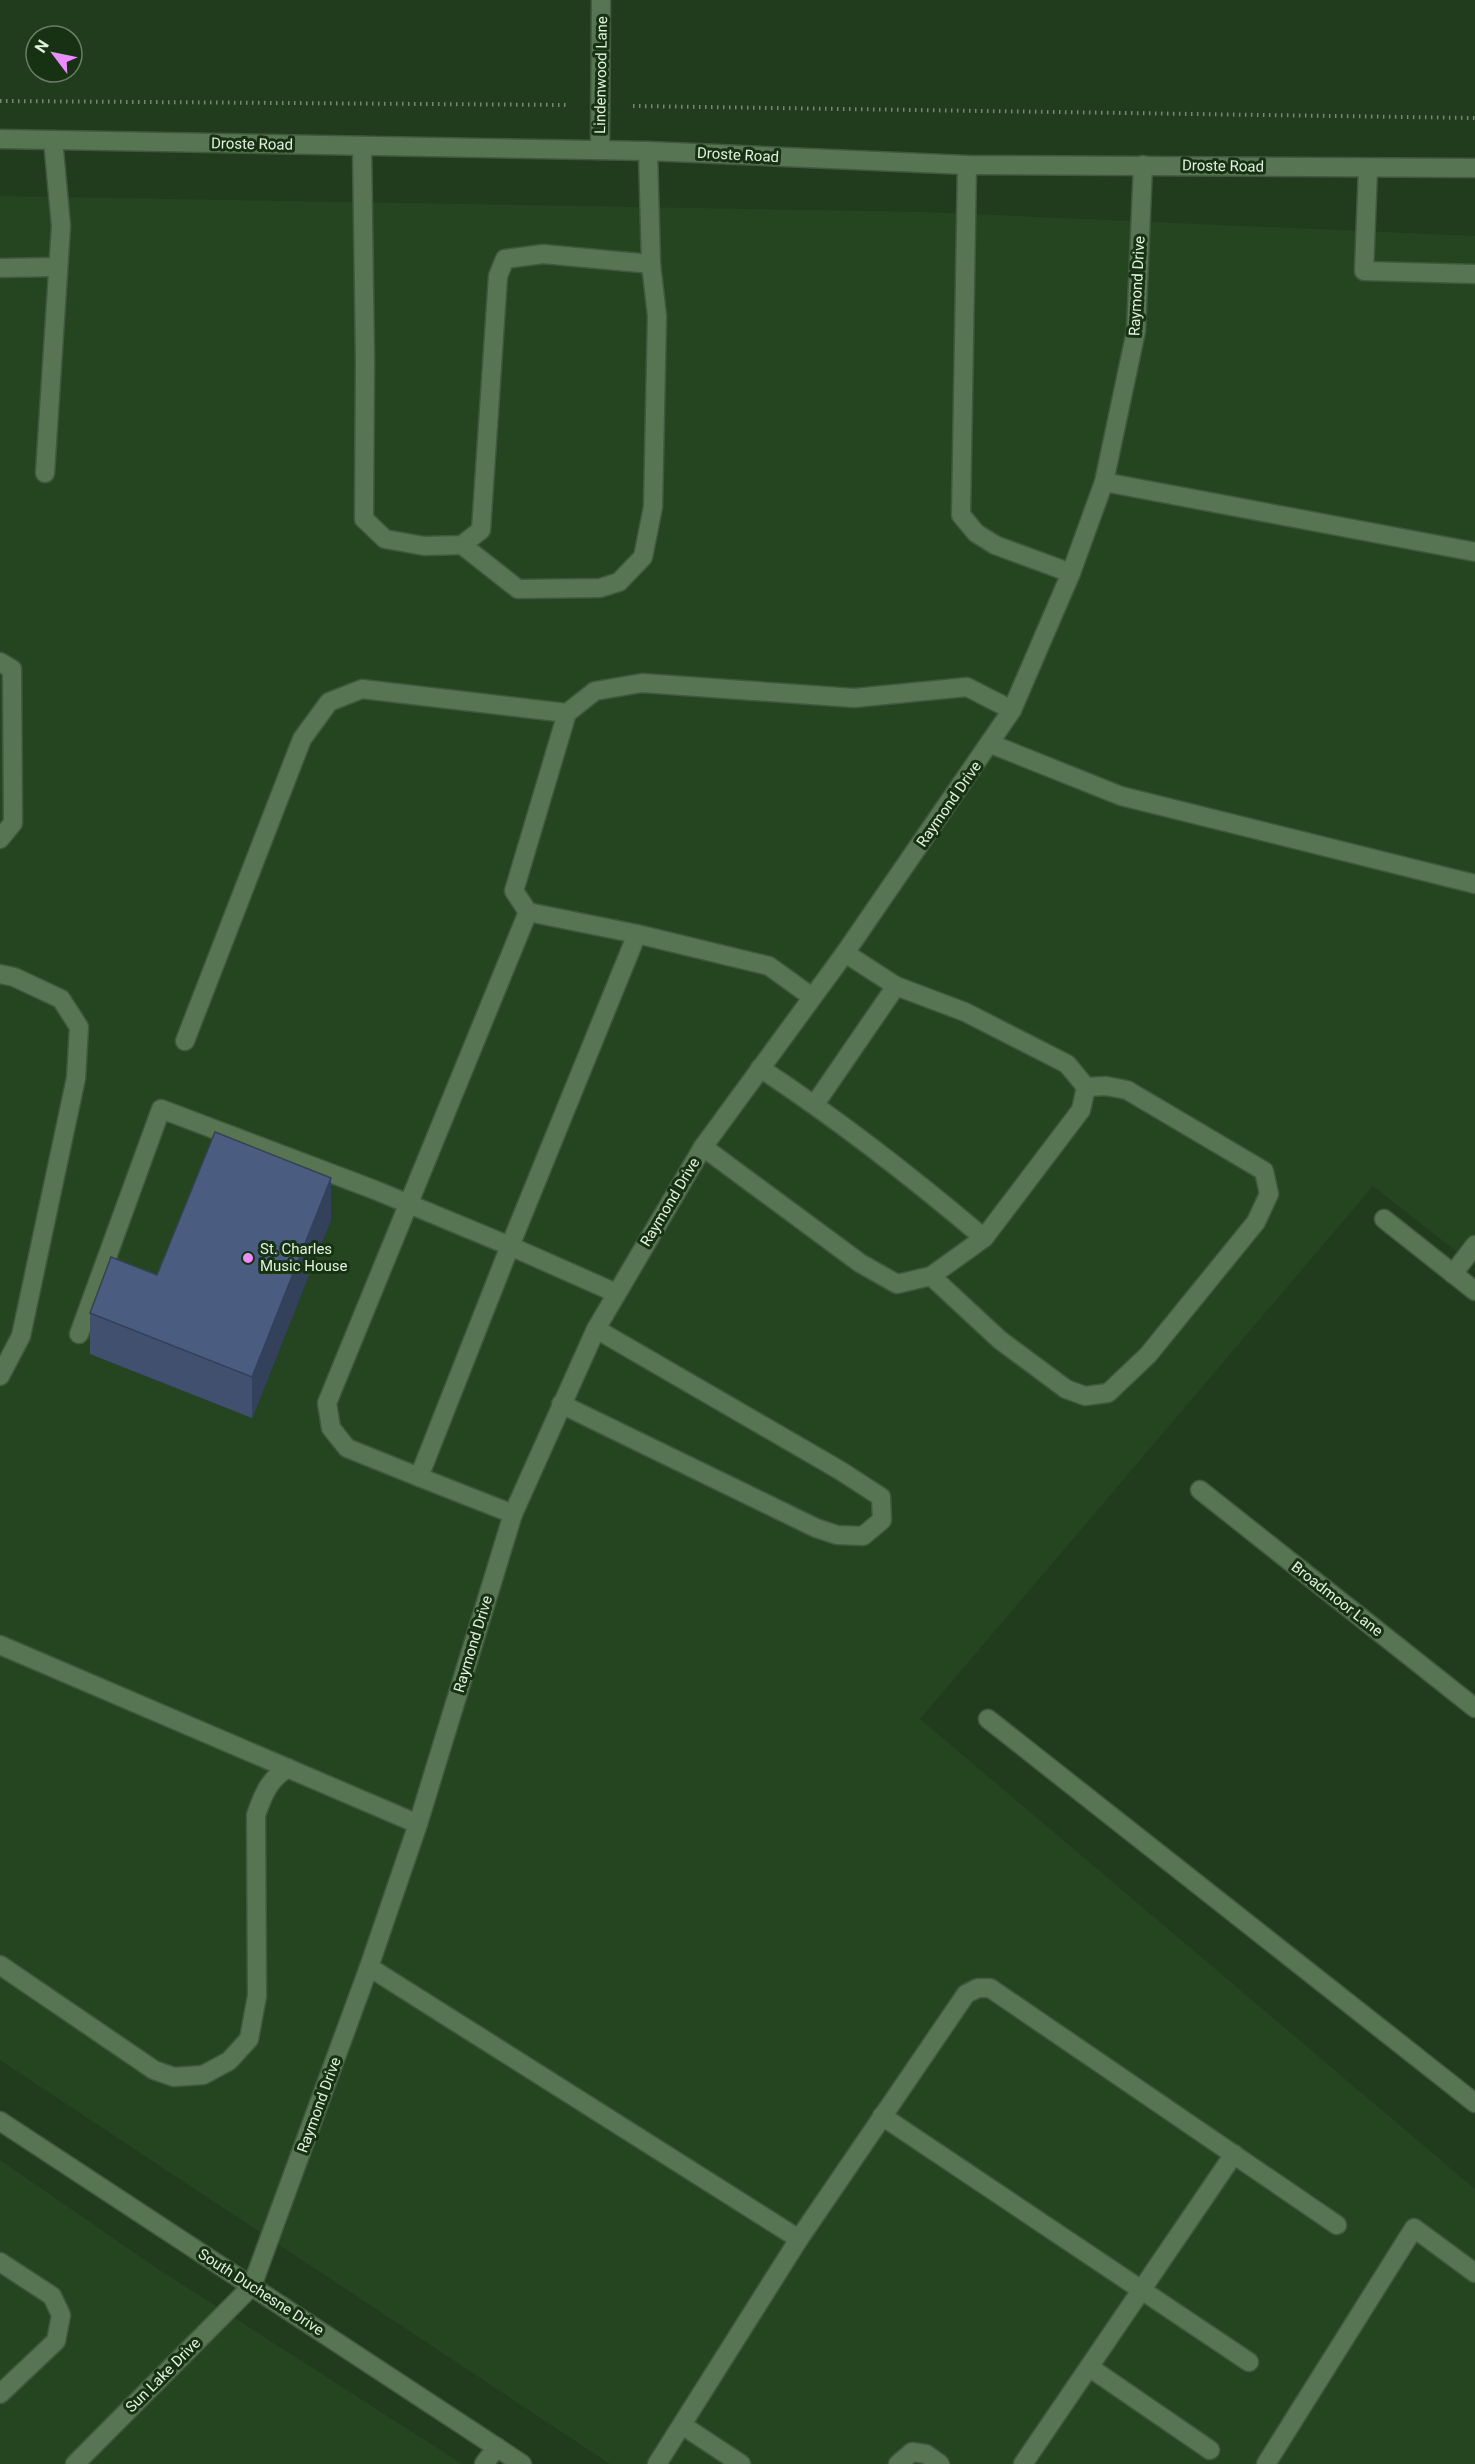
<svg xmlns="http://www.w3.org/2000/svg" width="1475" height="2464" font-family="Roboto,sans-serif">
<rect width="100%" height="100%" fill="#213b1d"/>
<!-- built -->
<g fill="#254521">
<polygon points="0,196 924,212 1475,236 1475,1266 1373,1186 920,1719 1475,2189 1475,2464 610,2464 0,2060"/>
<polygon points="0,2160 158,2269 462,2464 0,2464"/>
</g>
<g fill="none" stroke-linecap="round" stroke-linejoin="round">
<!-- lane casing -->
<g stroke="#40583d" stroke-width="21">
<g id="lane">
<polyline points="362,146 365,360 364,519 385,539 424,546 462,545 481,530 498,276 505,259 543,254 651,264"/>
<polyline points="967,165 961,515 976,533 995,545 1071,573"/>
<polyline points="1368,168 1364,271 1475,274"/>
<polyline points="0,268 57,267"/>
<polyline points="45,473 61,226 53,140"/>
<polyline points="1104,482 1475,552"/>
<polyline points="462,545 518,589 600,588 619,582 643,557 653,507 657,316 651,264 648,151"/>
<polyline points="0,662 12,669 13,823 0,839"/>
<polyline points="991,744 1121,796 1475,884"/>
<polyline points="0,974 14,977 61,999 79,1027 76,1078 21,1336 0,1376"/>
<polyline points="812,997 769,966 637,934 528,912 514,891 567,713 595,691 642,683 854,698 967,687 1012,710"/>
<polyline points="185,1041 302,739 329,702 362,689 567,713"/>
<path d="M760,1068C839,1120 912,1177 984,1238"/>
<polyline points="815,1104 896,986"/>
<polyline points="703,1147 860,1263 897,1284 931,1276 984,1238 1081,1110 1086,1087 1067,1064 965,1012 896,986 845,953"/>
<polyline points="1384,1219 1475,1291"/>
<polyline points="1453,1274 1475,1245"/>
<polyline points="931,1276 1000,1340 1066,1389 1085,1396 1108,1393 1148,1355 1256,1222 1269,1194 1264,1171 1127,1090 1106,1086 1086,1087"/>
<polyline points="616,1293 510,1246 637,934"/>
<polyline points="79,1334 161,1109 375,1190 510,1246 419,1477 347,1448 331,1428 327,1403 528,912"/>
<polyline points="561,1404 816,1528 837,1535 863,1536 882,1520 881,1497 841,1471 596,1329"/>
<polyline points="419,1477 513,1514"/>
<polyline points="0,1645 418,1824"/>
<polyline points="988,1719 1475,2103"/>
<path d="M0,1965L154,2070L174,2077L203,2075L229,2061L249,2039L257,1996L256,1815C263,1795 269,1779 288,1768"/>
<polyline points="369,1967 799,2239"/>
<polyline points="882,2116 1249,2362"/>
<polyline points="0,2262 52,2296 61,2315 56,2341 0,2394"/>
<polyline points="1089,2367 1234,2154"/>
<polyline points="682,2425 741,2464"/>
<polyline points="484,2464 497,2447"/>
<polyline points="657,2464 799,2239 966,1994 978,1988 990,1988 1337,2225"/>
<polyline points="898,2464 912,2452 926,2454 940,2464"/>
<polyline points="1023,2464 1089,2367 1210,2450"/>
<polyline points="1266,2464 1414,2228 1475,2273"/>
</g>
</g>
<!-- street casing -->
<g stroke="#40583d" stroke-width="21">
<g id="street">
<polyline points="600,150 601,0"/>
<polyline points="1200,1490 1475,1708"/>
<polyline points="75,2464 252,2286 369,1967 418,1824 513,1514 596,1329 703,1147 845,953 1012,710 1071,573 1104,482 1136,331 1143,165"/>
</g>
</g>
<!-- secondary casing -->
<g stroke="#40583d" stroke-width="21">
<g id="secondary">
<polyline points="0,139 648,151 967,165 1475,168"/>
<polyline points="0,2121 522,2464"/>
</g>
</g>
<!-- path -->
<g stroke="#738970" stroke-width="4" stroke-dasharray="1.5 4.5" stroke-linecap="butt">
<polyline points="0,101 568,105"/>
<polyline points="633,106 1475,118"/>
</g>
<!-- lane -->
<use href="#lane" stroke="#577453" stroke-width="18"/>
<!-- street -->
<use href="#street" stroke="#577453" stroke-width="18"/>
<!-- secondary -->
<use href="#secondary" stroke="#577453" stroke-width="18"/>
</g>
<!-- wall -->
<polygon fill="#40506e" points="331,1219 252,1418 90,1354 90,1313 157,1275"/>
<!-- shaded-wall -->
<polygon fill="#34415a" points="331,1178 331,1219 252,1418 252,1377"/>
<!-- building -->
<polygon fill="#4a5d80" stroke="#34415a" stroke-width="1.5" points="215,1132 331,1178 252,1377 90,1313 111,1257 157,1275"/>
<!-- markers -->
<circle fill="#eb8dfb" stroke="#173113" stroke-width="2" cx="248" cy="1258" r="6"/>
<g text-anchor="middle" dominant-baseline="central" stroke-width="6" stroke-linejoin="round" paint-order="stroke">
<!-- street labels -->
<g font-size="15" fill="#e1f1de" stroke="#173113">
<text transform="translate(601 75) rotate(-89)">Lindenwood Lane</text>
<text transform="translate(252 144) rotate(1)">Droste Road</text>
<text transform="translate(738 155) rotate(3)">Droste Road</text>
<text transform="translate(1223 166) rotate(1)">Droste Road</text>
<text transform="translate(1137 286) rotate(-87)">Raymond Drive</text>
<text transform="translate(949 804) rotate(-55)">Raymond Drive</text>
<text transform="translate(670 1202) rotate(-59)">Raymond Drive</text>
<text transform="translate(1337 1599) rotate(38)">Broadmoor Lane</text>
<text transform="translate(473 1644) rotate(-73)">Raymond Drive</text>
<text transform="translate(319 2105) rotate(-70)">Raymond Drive</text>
<text transform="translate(261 2292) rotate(33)">South Duchesne Drive</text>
<text transform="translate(163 2375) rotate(-45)">Sun Lake Drive</text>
</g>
<!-- poi labels -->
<g font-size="15" fill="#e1f1de" stroke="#173113" text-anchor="start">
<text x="260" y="1249">St. Charles<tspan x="260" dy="17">Music House</tspan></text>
</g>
</g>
<!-- north arrow -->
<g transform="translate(54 54) rotate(302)"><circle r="28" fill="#173113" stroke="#687e64" stroke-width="1.5"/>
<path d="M0-4.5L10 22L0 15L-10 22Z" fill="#eb8dfb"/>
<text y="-9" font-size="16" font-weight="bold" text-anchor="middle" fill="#e1f1de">N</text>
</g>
</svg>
